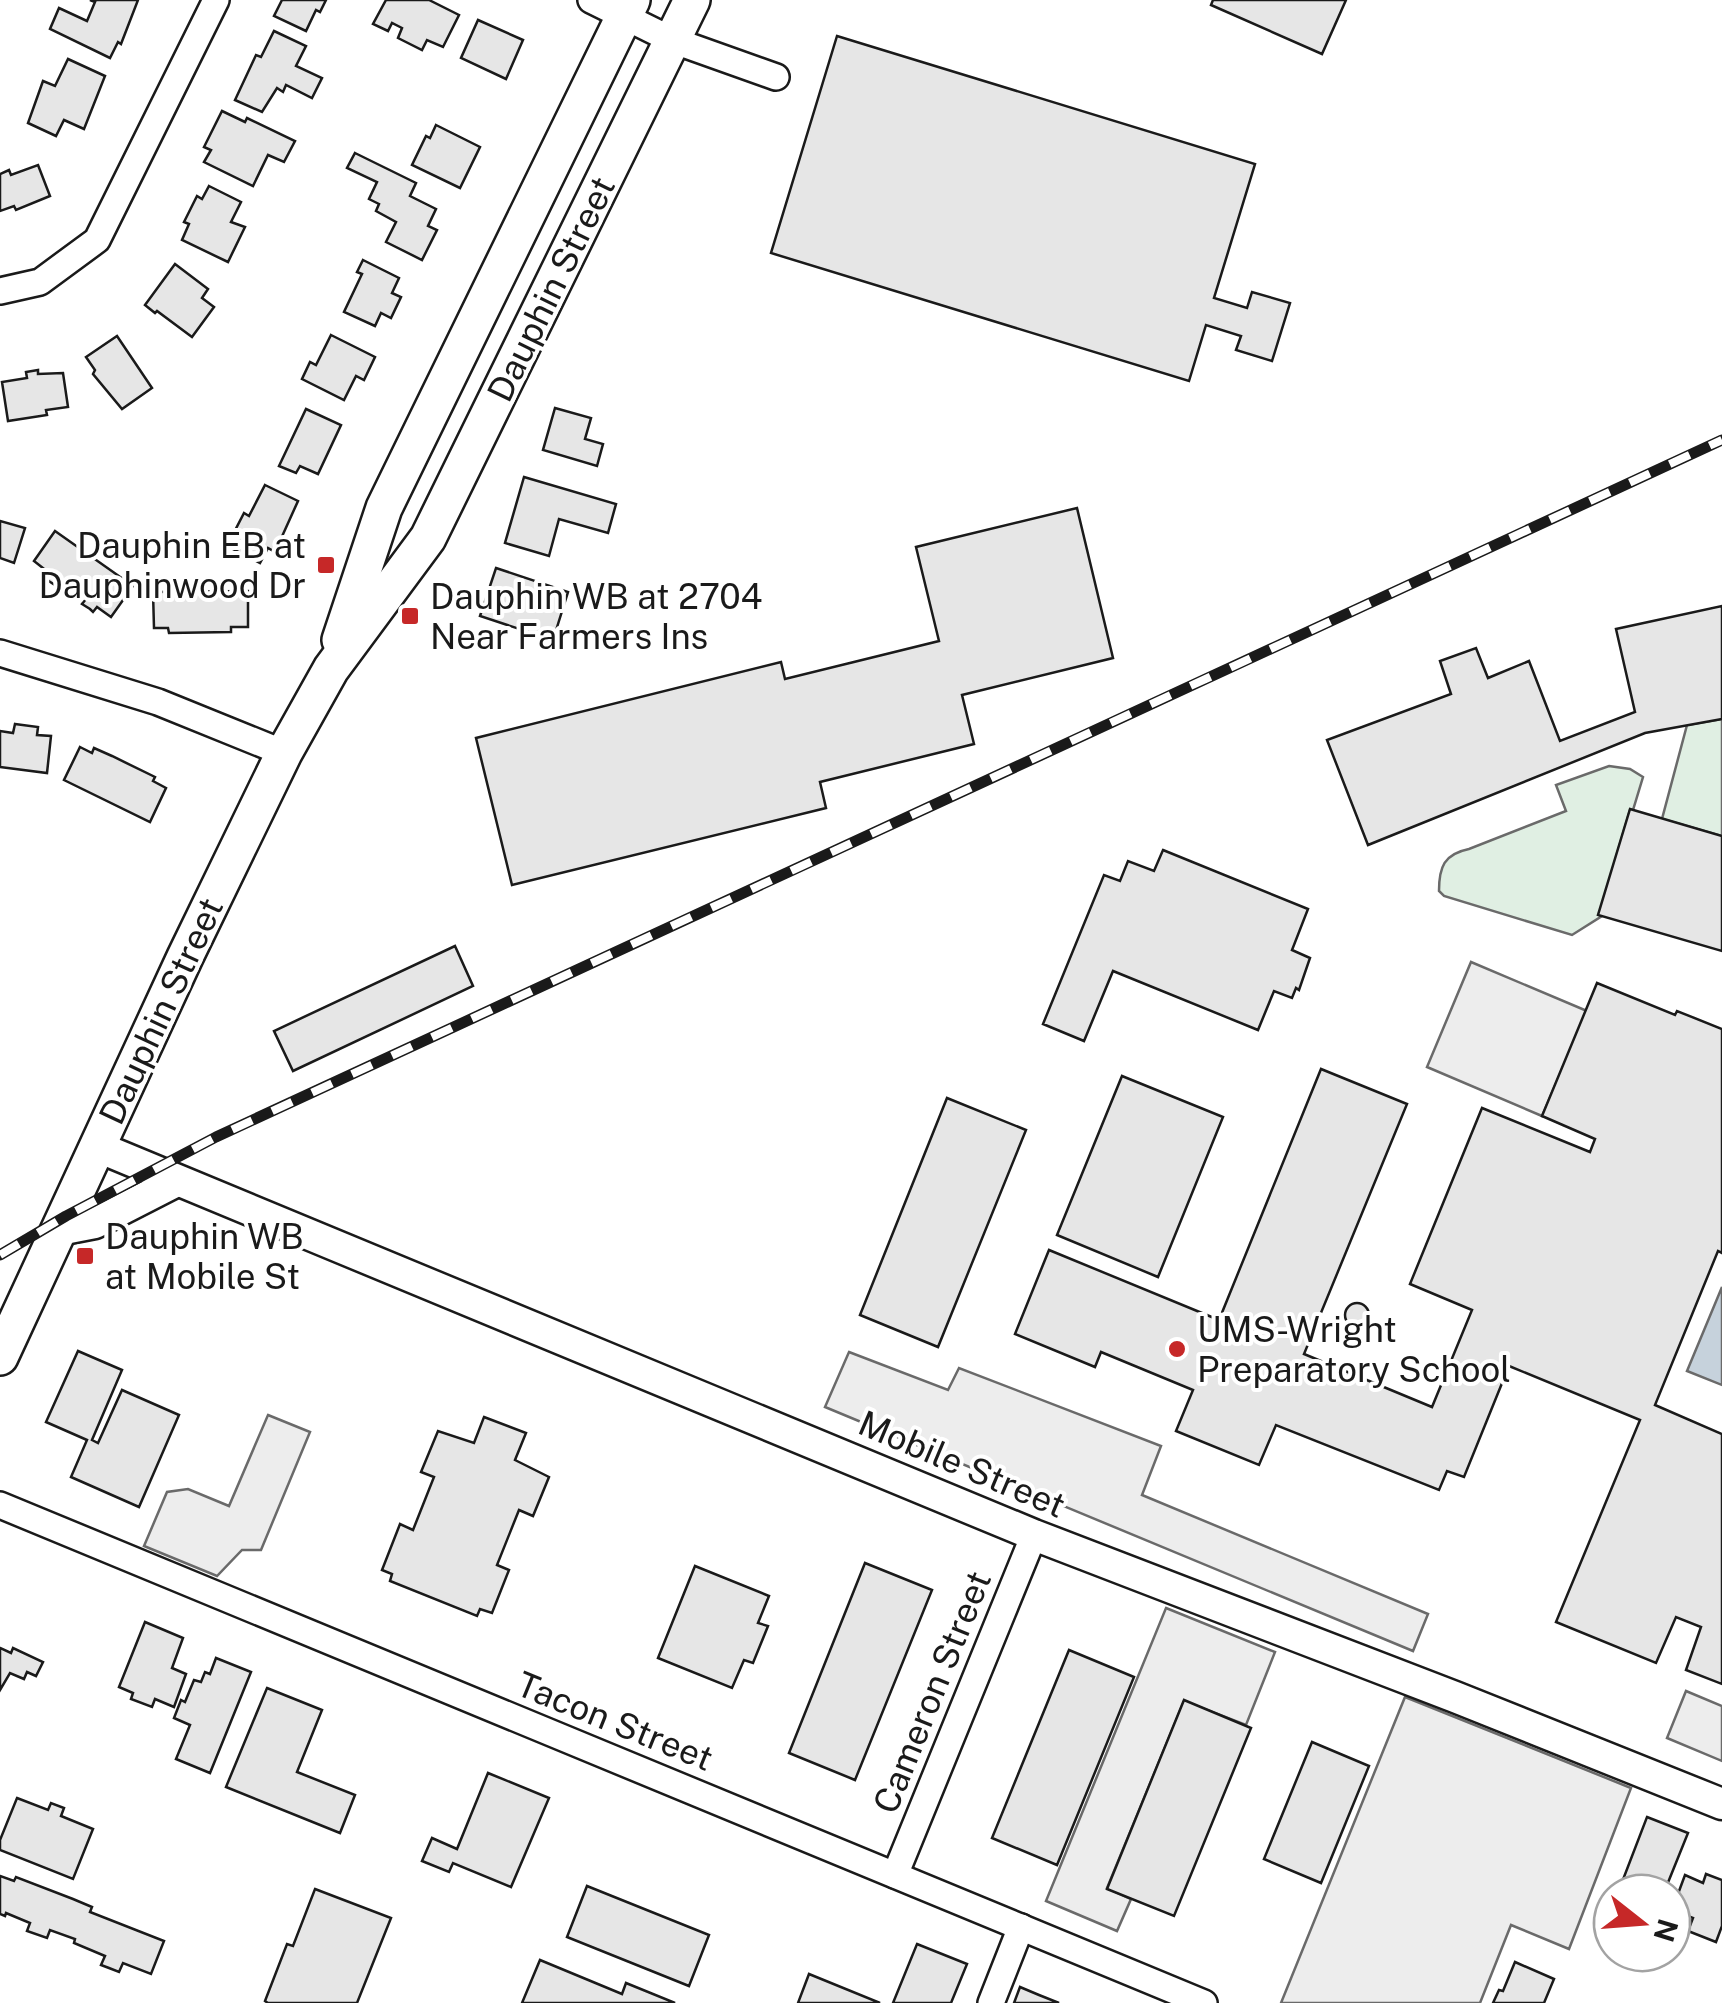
<svg xmlns="http://www.w3.org/2000/svg" width="1722" height="2003" font-family="'Public Sans',sans-serif">
<rect width="100%" height="100%" fill="#fff"/>
<!-- green -->
<g fill="#e0efe3" stroke="#6a6a6a" stroke-width="2.5">
<polygon points="1722,719 1722,836 1662,819 1687,725"/>
<path d="M1609,766L1630,769L1643,777L1633,810H1630L1599,915L1602,916L1572,935L1444,896L1439,891C1439,867 1444,854 1469,849L1566,811L1556,785Z"/>
</g>
<!-- parking -->
<g fill="#ededed" stroke="#6a6a6a" stroke-width="2.5">
<polygon points="1471,962 1587,1011 1542,1116 1427,1067"/>
<polygon points="849,1352 948,1390 959,1368 1161,1446 1142,1495 1428,1614 1413,1651 825,1407"/>
<polygon points="268,1415 310,1432 261,1550 242,1550 217,1576 144,1546 167,1492 188,1489 229,1506"/>
<polygon points="1166,1608 1275,1652 1246,1725 1184,1701 1107,1888 1131,1899 1117,1931 1046,1901"/>
<polygon points="1686,1691 1722,1706 1722,1761 1667,1738"/>
<polygon points="1405,1697 1631,1788 1569,1949 1511,1925 1480,2003 1281,2003"/>
</g>
<!-- water -->
<polygon fill="#c6d2dc" stroke="#6a6a6a" stroke-width="2.5" points="1722,1287 1722,1385 1687,1371"/>
<!-- building -->
<g fill="#e6e6e6" stroke="#1a1a1a" stroke-width="2.5">
<polygon points="90,0 138,0 121,44 118,42 110,58 50,29 59,8 87,21 95,2"/>
<polygon points="282,0 326,0 320,12 316,10 306,31 274,16"/>
<polygon points="386,0 429,0 459,15 443,47 427,40 422,50 398,38 402,28 392,23 388,31 373,24"/>
<polygon points="1213,0 1346,0 1322,54 1211,5"/>
<polygon points="478,20 523,40 506,79 461,58"/>
<polygon points="274,31 306,46 296,66 322,78 312,98 286,85 283,92 277,88 262,112 235,100 256,55 261,57"/>
<polygon points="837,36 1255,164 1214,298 1247,308 1252,292 1290,303 1272,361 1236,350 1241,336 1206,325 1189,381 771,253"/>
<polygon points="68,59 105,76 84,129 64,120 56,136 28,123 43,81 55,86"/>
<polygon points="222,111 245,122 247,118 295,141 284,162 268,155 253,186 204,162 211,150 204,147"/>
<polygon points="436,125 480,147 460,188 412,165 426,136 430,138"/>
<polygon points="355,153 416,183 410,196 436,209 428,226 437,230 422,260 386,242 396,222 376,211 379,204 369,199 377,182 347,168"/>
<polygon points="38,165 50,196 16,210 14,206 0,211 0,174 9,170 11,175"/>
<polygon points="209,186 241,202 231,222 245,227 228,262 182,240 189,224 184,222 197,196 202,199"/>
<polygon points="363,260 399,278 392,293 401,297 391,318 381,313 375,326 344,312 362,274 357,272"/>
<polygon points="175,264 208,289 202,298 214,307 192,337 157,311 155,313 145,305"/>
<polygon points="331,335 375,357 364,380 356,376 344,400 302,379 310,362 316,365"/>
<polygon points="117,336 152,388 122,409 93,374 95,370 86,357"/>
<polygon points="38,370 38,374 63,373 68,407 46,410 47,415 8,421 2,382 27,378 26,372"/>
<polygon points="555,408 591,418 585,439 603,444 597,466 543,450"/>
<polygon points="306,409 341,425 318,474 300,466 296,473 279,466"/>
<polygon points="524,477 616,504 608,533 559,519 549,556 505,543"/>
<polygon points="265,485 298,501 275,552 268,548 260,563 227,546 244,513 249,516"/>
<polygon points="1077,508 1113,658 962,695 974,744 820,782 826,808 512,885 476,738 781,662 785,679 939,641 916,547"/>
<polygon points="0,521 25,528 14,563 0,558"/>
<polygon points="55,531 133,586 111,617 97,607 93,612 90,609 82,604 86,599 59,580 55,585 44,578 48,572 34,561"/>
<polygon points="496,568 568,592 553,640 480,616"/>
<polygon points="248,591 248,627 231,627 231,632 169,633 168,628 154,628 153,592"/>
<polygon points="1722,606 1722,719 1645,733 1368,845 1327,740 1451,694 1440,661 1476,648 1488,678 1529,661 1560,741 1635,712 1616,629"/>
<polygon points="15,724 38,727 37,735 51,736 47,773 0,767 0,731 13,733"/>
<polygon points="80,747 92,753 94,748 112,756 155,777 153,781 166,788 150,822 64,780"/>
<polygon points="1630,809 1722,836 1722,951 1598,915"/>
<polygon points="1163,850 1308,909 1292,950 1310,958 1299,990 1296,988 1292,998 1274,991 1258,1030 1113,971 1084,1041 1043,1024 1104,875 1120,881 1128,861 1154,871"/>
<polygon points="455,946 473,986 293,1071 274,1031"/>
<polygon points="1597,983 1675,1015 1677,1011 1722,1029 1722,1253 1718,1251 1655,1405 1722,1434 1722,1684 1686,1670 1701,1627 1676,1617 1656,1663 1556,1622 1640,1420 1509,1366 1464,1477 1447,1471 1439,1490 1276,1425 1259,1465 1176,1431 1193,1390 1101,1352 1095,1367 1015,1334 1049,1250 1219,1320 1321,1069 1407,1104 1304,1354 1432,1407 1472,1310 1410,1284 1482,1108 1590,1152 1595,1139 1542,1116"/>
<polygon points="1122,1076 1223,1117 1158,1277 1057,1235"/>
<polygon points="947,1098 1026,1130 938,1347 860,1315"/>
<circle cx="1357" cy="1315" r="12"/>
<polygon points="78,1351 122,1370 92,1440 98,1443 122,1390 179,1415 139,1507 71,1477 87,1440 46,1422"/>
<polygon points="484,1417 526,1433 515,1460 549,1477 533,1516 519,1510 497,1565 509,1570 492,1613 480,1609 477,1616 390,1581 392,1574 382,1570 400,1524 413,1530 434,1477 421,1472 438,1431 474,1443"/>
<polygon points="865,1563 932,1590 855,1780 789,1753"/>
<polygon points="695,1566 769,1596 758,1623 768,1626 753,1663 744,1660 732,1688 658,1658"/>
<polygon points="145,1622 183,1638 172,1668 186,1674 174,1707 155,1699 152,1707 131,1699 133,1693 119,1687"/>
<polygon points="0,1648 11,1653 13,1648 43,1662 36,1676 27,1672 24,1679 10,1673 0,1690"/>
<polygon points="1069,1650 1134,1677 1057,1865 992,1838"/>
<polygon points="216,1658 251,1672 210,1773 176,1759 190,1725 174,1718 181,1700 185,1702 194,1680 201,1682 205,1672 210,1674"/>
<polygon points="267,1688 322,1710 297,1772 355,1795 340,1833 226,1787"/>
<polygon points="1184,1700 1251,1728 1174,1916 1107,1889"/>
<polygon points="1312,1742 1369,1766 1321,1883 1264,1859"/>
<polygon points="488,1773 549,1798 511,1887 453,1863 449,1872 422,1861 432,1838 457,1849"/>
<polygon points="17,1798 48,1810 51,1803 64,1808 61,1816 93,1829 73,1879 0,1850 0,1840"/>
<polygon points="1647,1817 1688,1833 1667,1885 1653,1879 1646,1893 1628,1893 1619,1890"/>
<polygon points="1706,1874 1722,1880 1722,1926 1716,1942 1688,1931 1693,1918 1672,1910 1685,1875 1703,1883"/>
<polygon points="0,1876 14,1881 16,1877 73,1899 92,1907 90,1912 164,1941 151,1974 123,1963 119,1972 109,1968 101,1965 105,1956 74,1943 75,1939 50,1930 47,1938 27,1931 30,1923 6,1913 5,1916 0,1914"/>
<polygon points="587,1886 709,1935 689,1986 567,1937"/>
<polygon points="315,1889 391,1918 357,2003 268,2003 265,2001 287,1944 293,1946"/>
<polygon points="917,1944 967,1964 951,2003 893,2003"/>
<polygon points="540,1960 622,1994 626,1983 675,2003 522,2003"/>
<polygon points="1515,1962 1554,1979 1544,2003 1493,2003 1499,1990 1503,1991"/>
<polygon points="809,1974 880,2003 798,2003"/>
<polygon points="1020,1987 1039,1995 1059,2003 1014,2003"/>
</g>
<g fill="none" stroke-linecap="round" stroke-linejoin="round">
<!-- minor casing -->
<g stroke="#1a1a1a" stroke-width="30">
<g id="minor">
<polyline points="591,0 672,40 776,77"/>
<polyline points="0,291 40,282 97,240 216,0"/>
<polyline points="0,653 158,702 284,753"/>
<polyline points="0,1505 1204,2003"/>
<polyline points="895,1875 1034,1535"/>
<polyline points="991,2003 1021,1927"/>
</g>
</g>
<!-- tertiary casing -->
<g stroke="#1a1a1a" stroke-width="35">
<g id="tertiary">
<polyline points="98,1147 1034,1535 1455,1697 1722,1804"/>
<polyline points="59,1230 95,1223 177,1181"/>
</g>
</g>
<!-- secondary casing -->
<g stroke="#1a1a1a" stroke-width="40">
<g id="secondary">
<polyline points="340,640 384,508 632,0"/>
<polyline points="0,1357 185,957 284,753 331,669 428,538 692,0"/>
</g>
</g>
<!-- minor -->
<use href="#minor" stroke="#fff" stroke-width="25"/>
<!-- tertiary -->
<use href="#tertiary" stroke="#fff" stroke-width="30"/>
<!-- secondary -->
<use href="#secondary" stroke="#fff" stroke-width="35"/>
<!-- rail casing -->
<g stroke="#1a1a1a" stroke-width="11">
<polyline id="rail" points="0,1255 66,1216 216,1137 1722,440"/>
</g>
<!-- rail -->
<use href="#rail" stroke="#fff" stroke-width="8" stroke-dasharray="22" stroke-linecap="butt"/>
</g>
<!-- markers -->
<g fill="#c62828" stroke="#fff" stroke-width="4">
<rect x="316" y="555" width="20" height="20" rx="5"/>
<rect x="400" y="606" width="20" height="20" rx="5"/>
<rect x="75" y="1246" width="20" height="20" rx="5"/>
<circle cx="1177" cy="1349" r="10"/>
</g>
<g text-anchor="middle" dominant-baseline="central" stroke-width="8" stroke-linejoin="round" paint-order="stroke">
<!-- street labels -->
<g font-size="35" fill="#1a1a1a" stroke="#fff">
<text transform="translate(551 289) rotate(-64)">Dauphin Street</text>
<text transform="translate(161 1011) rotate(-65)">Dauphin Street</text>
<text transform="translate(962 1464) rotate(23)">Mobile Street</text>
<text transform="translate(932 1692) rotate(-68)">Cameron Street</text>
<text transform="translate(615 1721) rotate(22)">Tacon Street</text>
</g>
<!-- poi labels -->
<g font-size="35" fill="#1a1a1a" stroke="#fff" text-anchor="start">
<text x="306" y="545" text-anchor="end">Dauphin EB at<tspan x="306" dy="40">Dauphinwood Dr</tspan></text>
<text x="430" y="596">Dauphin WB at 2704<tspan x="430" dy="40">Near Farmers Ins</tspan></text>
<text x="105" y="1236">Dauphin WB<tspan x="105" dy="40">at Mobile St</tspan></text>
<text x="1197" y="1329">UMS-Wright<tspan x="1197" dy="40">Preparatory School</tspan></text>
</g>
</g>
<!-- north arrow -->
<g transform="translate(1642 1923) rotate(107)"><circle r="48" fill="#ffffff" stroke="#a3a3a3" stroke-width="2.5"/>
<path d="M0-8L18 38L0 25L-18 38Z" fill="#c62828"/>
<text y="-15" font-size="28" font-weight="bold" text-anchor="middle" fill="#1a1a1a">N</text>
</g>
</svg>
